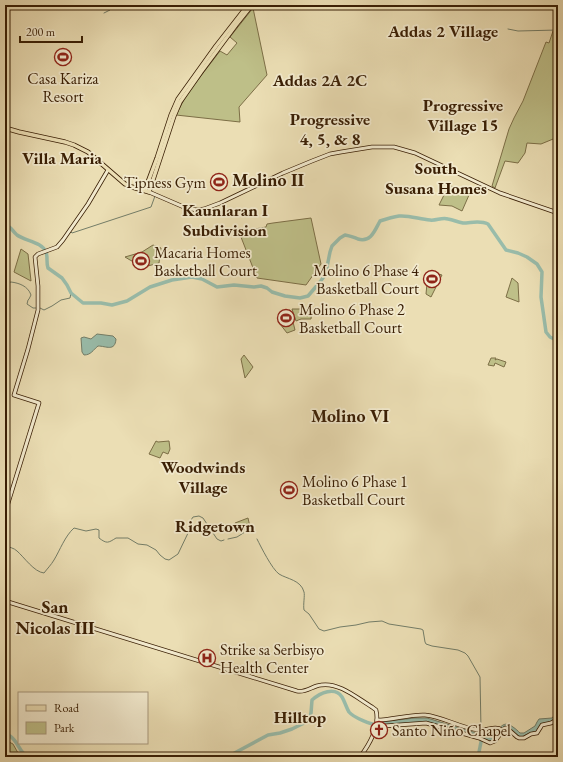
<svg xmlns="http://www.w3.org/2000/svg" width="563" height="762" font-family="'EB Garamond',serif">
<rect width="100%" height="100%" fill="#ebdeb4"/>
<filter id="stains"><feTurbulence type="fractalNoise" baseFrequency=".005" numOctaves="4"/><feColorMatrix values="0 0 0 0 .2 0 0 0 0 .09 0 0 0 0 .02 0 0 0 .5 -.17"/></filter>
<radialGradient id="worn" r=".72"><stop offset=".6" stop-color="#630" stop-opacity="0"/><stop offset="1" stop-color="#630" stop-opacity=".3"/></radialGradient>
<!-- green -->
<g fill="#bebf88" stroke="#7c6e46">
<polygon points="253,8 267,75 239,107 240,122 176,115 187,94 220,51 227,55 237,43 230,37"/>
<polygon points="553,31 558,32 558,137 541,144 527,143 525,153 518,163 505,161 495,188 492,186 509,129 514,118 523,101 546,42 549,43"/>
<polygon points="449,185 469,195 462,211 452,206 439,205"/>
<polygon points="311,218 321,264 306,285 257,278 239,232 266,227 267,224 273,223"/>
<polygon points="153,245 161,248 159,263 144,267 130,260 125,257 142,252"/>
<polygon points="21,249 28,254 31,281 14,272"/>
<polygon points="428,273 435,273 442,275 431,297 426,294"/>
<polygon points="512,278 518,283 519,302 506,297"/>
<polygon points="292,309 312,309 311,319 301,319 296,321"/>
<polygon points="290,310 295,330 287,333 280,324 282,313"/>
<polygon points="244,355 253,367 245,378 241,359"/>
<polygon points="491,358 496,358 495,360 497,359 506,362 504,367 495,363 494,366 488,365"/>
<polygon points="156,441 158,442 169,441 170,449 168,454 163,452 160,458 149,454"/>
<polygon points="248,518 250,527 237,531 235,523"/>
<polygon points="9,742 13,744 18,753 22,757 5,757"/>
</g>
<!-- water -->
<g fill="#99bcaa" stroke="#737d68">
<path d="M97,334L113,336L116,339C115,352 106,346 98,346C93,350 91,355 84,355L82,352L81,338L84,337L91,339Z"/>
<path d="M558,711V717L554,721L541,724L536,732H533L521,737C512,734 514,729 503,728C499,733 497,739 491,742L428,722L378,726V723L381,722L415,718H427L490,737C499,733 501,718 513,727C516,729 518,731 520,733H524L535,726L537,722L539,719L552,718Z"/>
</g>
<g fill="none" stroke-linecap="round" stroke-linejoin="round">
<!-- stream -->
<g stroke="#737d68" stroke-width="1">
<polyline points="104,13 110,10 114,5"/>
<polyline points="508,29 518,31 558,30"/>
<polyline points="71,232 72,233 151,207 155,196"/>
<path d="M5,287L7,283L11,282C19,283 28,286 31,295L29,299L28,300L27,304L33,308H40L44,310L52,306L61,300L70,298L71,293"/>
<polyline points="228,539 237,537 245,532"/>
<path d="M257,539C261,547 272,569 279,574C287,579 301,580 304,592C305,595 303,605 304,610L309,614L319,629L324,631L340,627L356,625L369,622L382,621L389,624L421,629L423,630L425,642L426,644L432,646L458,650L465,653L468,656L480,677L481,729C484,735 490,735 495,733"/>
<path d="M5,546C9,547 14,548 17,551C24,557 34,572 44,573C47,569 51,565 54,560C60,550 65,536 74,528L86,531L96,529L99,530V538C107,544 108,543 116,538H128L138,544L147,545L156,550L160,555L165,559L169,560L178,554L189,531V526L191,520L193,517L199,516L203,518L217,539L221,541L224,540"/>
</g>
<!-- river -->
<g stroke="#99bcaa" stroke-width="3.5">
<path d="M5,225C12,227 12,231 17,235C25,241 42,242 46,252C48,257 46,263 48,268L62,278L67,285L71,293L83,303H101L112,305L127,301L150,287L172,280L192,277L202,279L217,287L234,285L254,287L261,286L267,288L272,292L285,296L300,298L308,296L320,282L325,275L327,267L330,252L332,246L340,238L345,235C350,236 354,237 358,239C371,243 375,230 380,221C386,219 392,217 399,216C409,215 419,219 430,220C436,221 442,217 448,219C454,220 457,222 463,223C471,223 480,220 488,224L506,250L518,253L527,257L537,264L542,272L541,297L546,332L550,337L556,340H558"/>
<path d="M5,738L6,736H10C19,742 19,754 30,757"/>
<path d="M227,757L268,735L280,733L292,729L302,724L309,719L311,713L312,700C320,693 335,686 342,697C345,702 346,707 349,712C353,717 371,725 378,725"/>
<polyline points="478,757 482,737"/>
</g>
<!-- secondary casing -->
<g stroke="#391e04" stroke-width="4.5">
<g id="secondary">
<polyline points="149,192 186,208 197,210 204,209 220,203 283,173 312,161 330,154 341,152 372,147 394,147 415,153 500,193 558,213"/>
<polyline points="5,513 39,403 14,395 28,349 38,310 38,286 35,257 38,254 57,247 63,240 88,204 108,170"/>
<path d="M5,601L297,691C306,693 312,686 321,685C339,682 357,698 372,707L376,710C380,726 369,745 360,757"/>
<path d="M377,720C392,720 411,714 425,715C444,717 460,728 479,730C487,731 495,725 502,730"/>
<polyline points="375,729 384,726 426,723 479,738 490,743 495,741 505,728 508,729 517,737 519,738 524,738 531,734 537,733 542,725 551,723 558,719"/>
</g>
</g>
<!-- primary casing -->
<g stroke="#391e04" stroke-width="5">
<g id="primary">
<polyline points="5,128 19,132 65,142 74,145 88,152 125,184 132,187 149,192 174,116 180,102 201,72 236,25 252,5"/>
<polyline points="145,190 157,158 171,115 178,99 216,46 248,5"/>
</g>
</g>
<!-- secondary -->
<use href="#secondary" stroke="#f2eace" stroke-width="3"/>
<!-- primary -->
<use href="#primary" stroke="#ebdeb4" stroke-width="3.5"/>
</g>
<!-- icons -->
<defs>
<g id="stadium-ring" transform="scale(0.9)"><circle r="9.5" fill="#f2eace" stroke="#8f2418" stroke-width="1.5"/><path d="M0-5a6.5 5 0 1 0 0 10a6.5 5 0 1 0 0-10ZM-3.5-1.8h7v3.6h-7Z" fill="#8f2418"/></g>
<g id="hospital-ring" transform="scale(0.9)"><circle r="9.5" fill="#f2eace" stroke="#8f2418" stroke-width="1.5"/><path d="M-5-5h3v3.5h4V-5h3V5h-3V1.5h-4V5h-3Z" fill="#8f2418"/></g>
<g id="church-ring" transform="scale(0.9)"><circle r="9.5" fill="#f2eace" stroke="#8f2418" stroke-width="1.5"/><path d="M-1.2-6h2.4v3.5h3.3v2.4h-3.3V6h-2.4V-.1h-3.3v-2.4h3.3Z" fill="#8f2418"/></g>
</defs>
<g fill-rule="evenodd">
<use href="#stadium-ring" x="63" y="57"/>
<use href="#stadium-ring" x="219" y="182"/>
<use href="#stadium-ring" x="141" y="261"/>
<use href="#stadium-ring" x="432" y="279"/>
<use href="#stadium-ring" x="286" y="318"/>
<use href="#stadium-ring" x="289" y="490"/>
<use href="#hospital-ring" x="207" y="658"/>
<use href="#church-ring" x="379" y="730"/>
</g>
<g text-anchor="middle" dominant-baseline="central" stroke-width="3.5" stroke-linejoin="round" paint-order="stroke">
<!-- poi labels -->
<g font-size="16" fill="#391e04" stroke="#f2eace" text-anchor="start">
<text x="63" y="78" text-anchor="middle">Casa Kariza<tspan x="63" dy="18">Resort</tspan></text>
<text x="206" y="182" text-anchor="end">Tipness Gym</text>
<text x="154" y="252">Macaria Homes<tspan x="154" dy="18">Basketball Court</tspan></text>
<text x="419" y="270" text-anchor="end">Molino 6 Phase 4<tspan x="419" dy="18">Basketball Court</tspan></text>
<text x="299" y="309">Molino 6 Phase 2<tspan x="299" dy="18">Basketball Court</tspan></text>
<text x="302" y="481">Molino 6 Phase 1<tspan x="302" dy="18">Basketball Court</tspan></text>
<text x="220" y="649">Strike sa Serbisyo<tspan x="220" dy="18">Health Center</tspan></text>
<text x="392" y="730">Santo Niño Chapel</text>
</g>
<!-- neighbourhood labels -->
<g font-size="17" font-weight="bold" fill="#391e04" stroke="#f2eace">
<text x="443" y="31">Addas 2 Village</text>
<text x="320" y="80">Addas 2A 2C</text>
<text x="463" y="105">Progressive<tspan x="463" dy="20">Village 15</tspan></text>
<text x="330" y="119">Progressive<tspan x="330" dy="20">4, 5, &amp; 8</tspan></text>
<text x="62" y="158">Villa Maria</text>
<text x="436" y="168">South<tspan x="436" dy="20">Susana Homes</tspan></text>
<text x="225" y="210">Kaunlaran I<tspan x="225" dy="20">Subdivision</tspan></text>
<text x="203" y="467">Woodwinds<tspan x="203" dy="20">Village</tspan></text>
<text x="215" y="526">Ridgetown</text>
<text x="300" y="717">Hilltop</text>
</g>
<!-- quarter labels -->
<g font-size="18" font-weight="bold" fill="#391e04" stroke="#f2eace">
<text x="268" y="179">Molino II</text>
<text x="350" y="415">Molino VI</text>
<text x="55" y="606">San<tspan x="55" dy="21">Nicolas III</tspan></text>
</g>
</g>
<!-- margin -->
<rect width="563" height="762" fill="none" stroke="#ebdeb4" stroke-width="20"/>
<rect x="6" y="6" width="551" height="750" fill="none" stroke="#391e04" stroke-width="2"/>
<rect x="10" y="10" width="543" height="742" fill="none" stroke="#391e04"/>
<!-- legend -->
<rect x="18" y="692" width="130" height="52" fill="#f2eace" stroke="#a8987d"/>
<rect x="26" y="705" width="20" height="6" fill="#ebdeb4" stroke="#a8987d"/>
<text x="54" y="712" font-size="12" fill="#391e04">Road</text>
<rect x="26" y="722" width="20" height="12" fill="#bebf88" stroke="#a8987d"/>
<text x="54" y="732" font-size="12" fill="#391e04">Park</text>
<!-- scale -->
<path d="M20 36v6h62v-6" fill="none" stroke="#391e04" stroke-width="2"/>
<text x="26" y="36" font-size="12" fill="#391e04" stroke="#f2eace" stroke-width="3" paint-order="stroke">200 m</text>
<rect width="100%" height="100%" filter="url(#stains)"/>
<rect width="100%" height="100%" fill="url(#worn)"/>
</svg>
